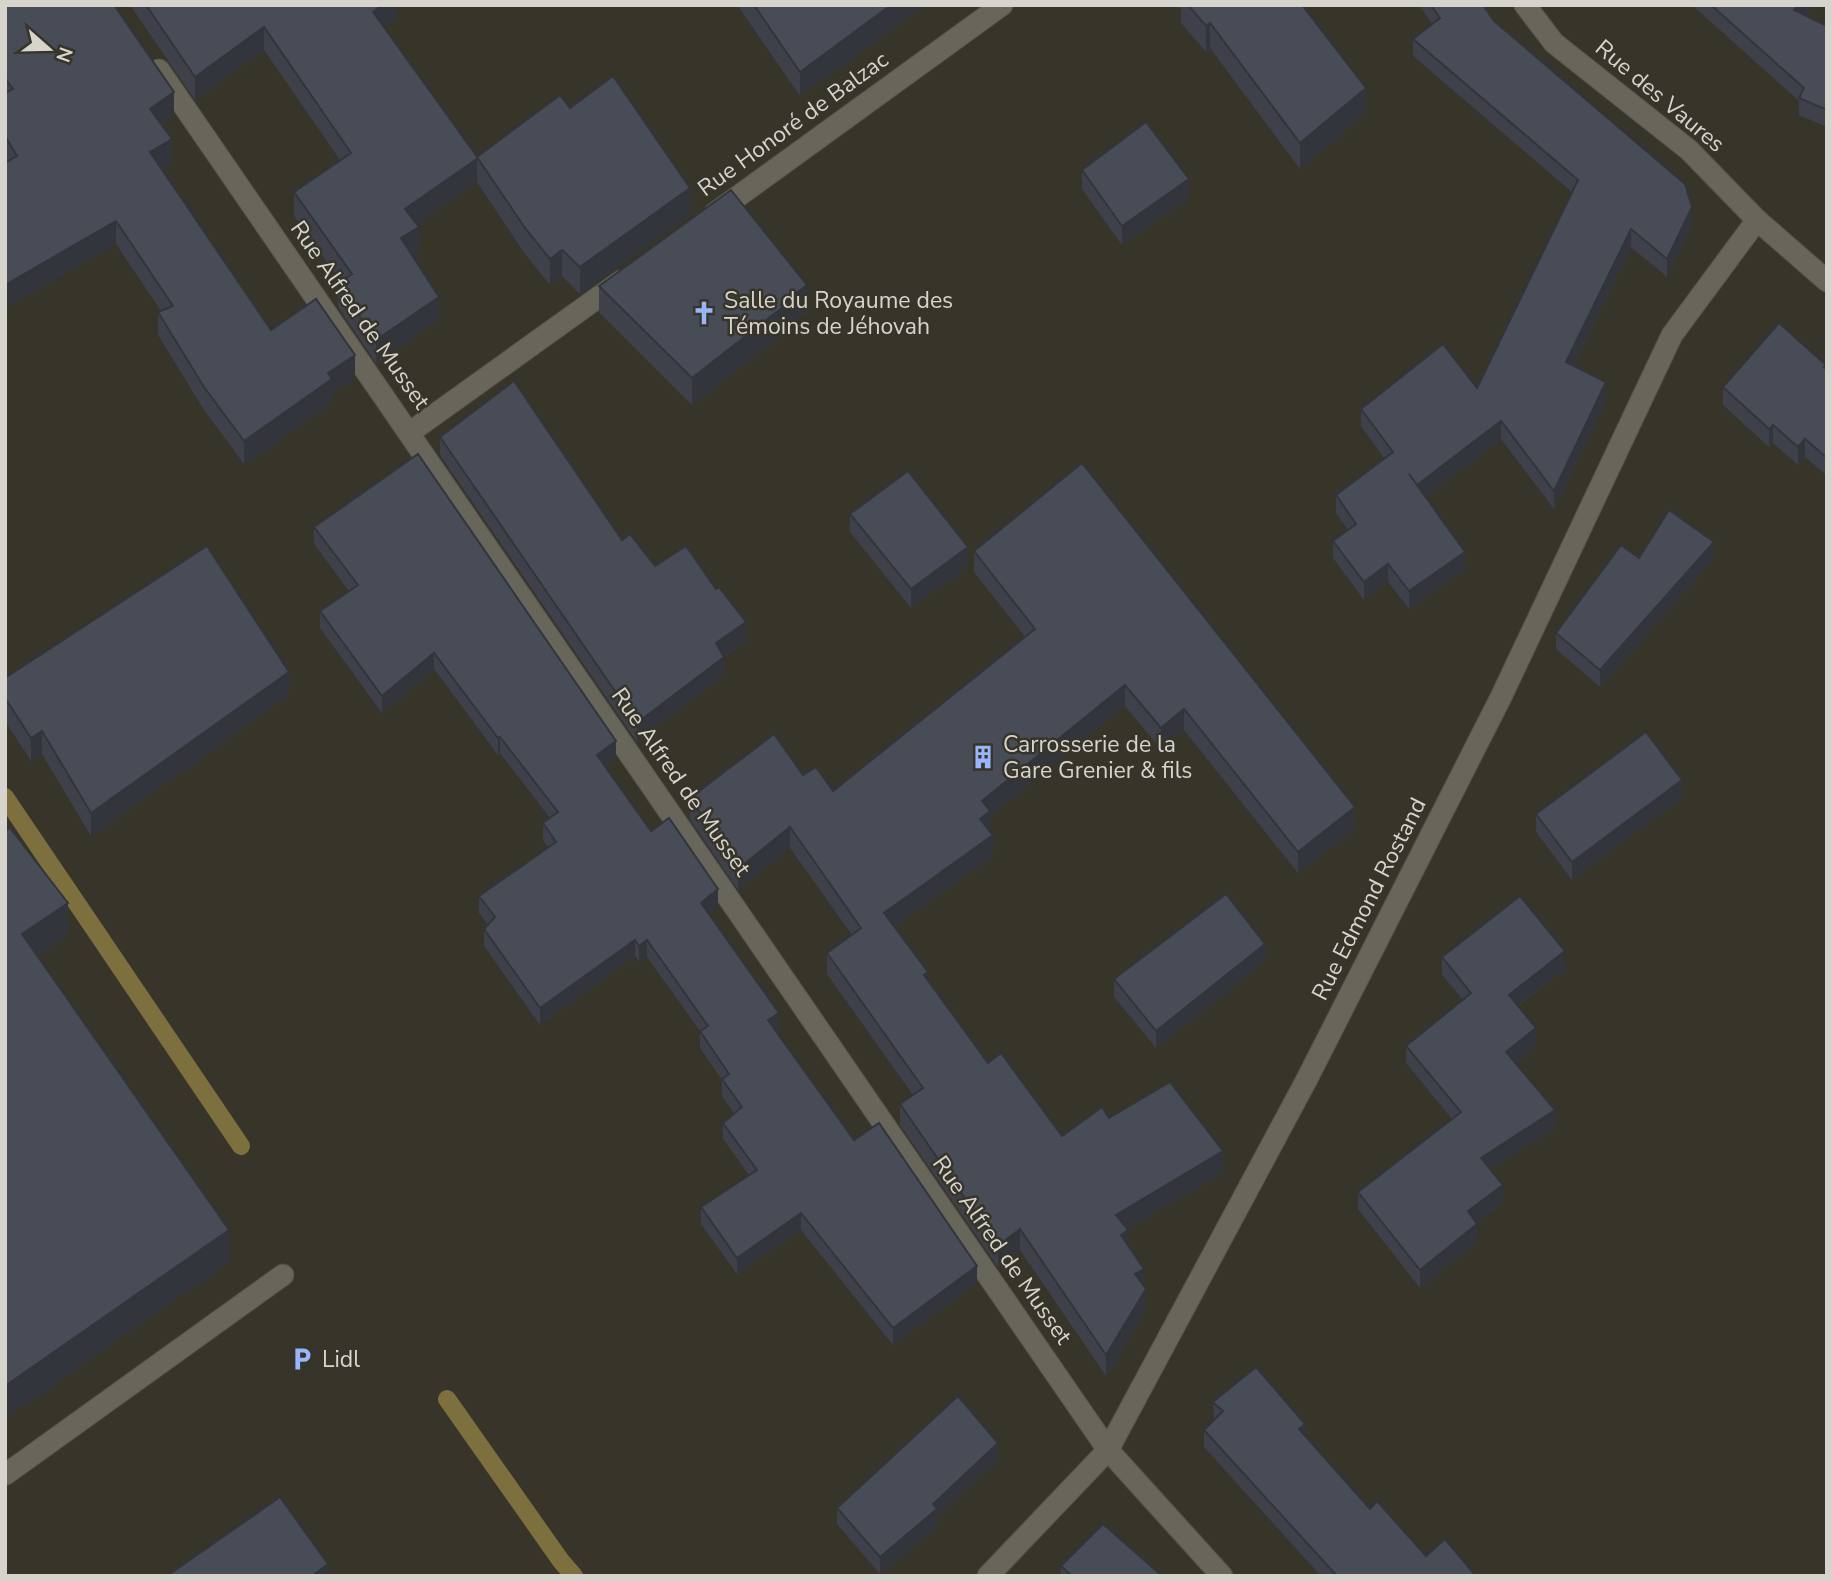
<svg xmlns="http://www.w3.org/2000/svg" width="1832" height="1581" font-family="'Nunito Sans',sans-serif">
<rect width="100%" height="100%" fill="#37342a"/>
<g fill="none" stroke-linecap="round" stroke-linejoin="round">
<!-- stream -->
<g stroke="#7e703e" stroke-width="18">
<polyline points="5,797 241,1146"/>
<polyline points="447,1399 561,1561 574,1576"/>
</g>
<!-- minor casing -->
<g stroke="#534f47" stroke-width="23">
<g id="minor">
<polyline points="1525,5 1554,43 1689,150 1757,220 1827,281"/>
<polyline points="159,70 1108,1450 1222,1576"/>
<polyline points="715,213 1002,5"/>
<polyline points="409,433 621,281"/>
<polyline points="5,1472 6,1474 283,1275"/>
<polyline points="988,1576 1108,1450 1307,1079 1501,697 1672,335 1757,220"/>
</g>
</g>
<!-- minor -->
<use href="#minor" stroke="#68655a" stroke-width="21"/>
</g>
<!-- wall -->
<g fill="#3e414a">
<polygon points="5,5 174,115 161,125 172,162 161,169 271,330 355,378 332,394 332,402 244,464 204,410 158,335 158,312 161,311 116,244 7,162 5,159"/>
<polygon points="130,5 396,5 396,19 384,27 478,157 570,108 690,214 580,294 562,276 550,285 525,254 477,182 416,224 419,251 412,255 439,320 376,363 338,307 338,284 341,282 294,216 294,192 340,160 264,50 195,100"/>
<polygon points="740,5 925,5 800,96 740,9"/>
<polygon points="1178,5 1302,5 1366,113 1300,169 1210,48 1206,52 1181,23 1181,9"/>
<polygon points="1419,5 1483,5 1494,21 1692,225 1667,277 1631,247 1573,366 1606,400 1554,509 1501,439 1425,496 1465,569 1409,609 1388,582 1364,600 1333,558 1333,541 1348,530 1336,513 1336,495 1384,458 1361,426 1361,409 1477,388 1572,192 1413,56 1413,39 1432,24"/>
<polygon points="1692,5 1813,5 1813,7 1805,15 1827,26 1827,127 1799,115 1799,101"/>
<polygon points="1082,170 1189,198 1122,245 1082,189"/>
<polygon points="599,286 807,312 783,330 783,334 692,405 599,312"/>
<polygon points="1826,369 1827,370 1827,476 1805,457 1798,465 1773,443 1769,447 1723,405 1723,387"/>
<polygon points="440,437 622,540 746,641 724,657 724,675 637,742 440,455"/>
<polygon points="850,514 968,566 911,608 850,532"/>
<polygon points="314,527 616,757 605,766 651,831 718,906 709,913 779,1029 776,1032 854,1140 977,1283 893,1345 801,1230 737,1274 701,1224 701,1207 749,1175 723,1139 723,1123 734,1113 722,1096 722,1080 700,1048 700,1031 647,957 639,962 635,956 540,1025 484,946 484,929 488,925 479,913 479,896 548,848 543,840 543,823 550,818 500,753 498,755 434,669 382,713 320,628 320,611 349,591 314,544"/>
<polygon points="974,551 1355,828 1298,873 1184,730 1161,749 1125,706 990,816 990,832 993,856 894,927 928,981 988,1063 1062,1136 1109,1118 1223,1172 1127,1229 1128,1245 1144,1285 1146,1310 1106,1376 1020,1250 998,1267 900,1125 900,1104 913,1095 827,974 827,953 852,935 790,848 738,890 690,819 690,798 803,775 833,791 1025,637 974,572"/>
<polygon points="1639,558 1714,558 1600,687 1556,649 1556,633"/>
<polygon points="5,678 289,695 91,836 42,754 31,761 5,721"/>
<polygon points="1682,798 1572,880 1536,832 1536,814"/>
<polygon points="1442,957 1565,969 1518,1006 1536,1046 1515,1063 1555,1128 1490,1169 1503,1203 1476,1223 1477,1242 1420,1288 1358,1209 1358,1192 1452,1119 1406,1063 1406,1046 1463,1000 1442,975"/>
<polygon points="1265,961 1156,1048 1114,997 1114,979"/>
<polygon points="1213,1402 1305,1437 1370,1509 1426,1556 1476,1576 1321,1576 1204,1447 1204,1430 1214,1420"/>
<polygon points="998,1460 937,1516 937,1526 880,1574 837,1524 837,1508"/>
<polygon points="1061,1566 1161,1576 1061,1576"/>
</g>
<!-- shaded-wall -->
<g fill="#32353c">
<polygon points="382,5 396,5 396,19 373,35 373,12"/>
<polygon points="891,5 925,5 800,96 800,72"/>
<polygon points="1799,5 1813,5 1813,7 1794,28 1794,10"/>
<polygon points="1210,23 1210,48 1206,52 1206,26"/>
<polygon points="264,27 264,50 195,100 195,77"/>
<polygon points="1366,88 1366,113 1300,169 1300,143"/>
<polygon points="174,92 174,115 150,132 150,109"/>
<polygon points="172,139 172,162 150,175 150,152"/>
<polygon points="477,159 477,182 405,232 405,209"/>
<polygon points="1189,179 1189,198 1122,245 1122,226"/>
<polygon points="690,188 690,214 580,294 580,267"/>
<polygon points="1692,207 1692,225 1667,277 1667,259"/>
<polygon points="116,221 116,244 5,309 5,285"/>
<polygon points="419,227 419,251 401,261 401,238"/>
<polygon points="1631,229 1631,247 1566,380 1566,362"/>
<polygon points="562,250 562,276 550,285 550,259"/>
<polygon points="807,285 807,312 783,330 783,334 692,405 692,378"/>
<polygon points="439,297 439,320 376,363 376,340"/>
<polygon points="355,355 355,378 332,394 332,402 244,464 244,441 328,373"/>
<polygon points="1606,382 1606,400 1554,509 1554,491"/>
<polygon points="1501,421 1501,439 1417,502 1417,485"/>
<polygon points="1773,425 1773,443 1769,447 1769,429"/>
<polygon points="1805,439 1805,457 1798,465 1798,447"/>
<polygon points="1714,542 1714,558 1600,687 1600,670"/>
<polygon points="968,547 968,566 911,608 911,589"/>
<polygon points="1465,552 1465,569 1409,609 1409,591"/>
<polygon points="1388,564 1388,582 1364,600 1364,582"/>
<polygon points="746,622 746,641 716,662 716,643"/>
<polygon points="434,653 434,669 382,713 382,696"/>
<polygon points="724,657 724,675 637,742 637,723"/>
<polygon points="289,672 289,695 91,836 91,813"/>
<polygon points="1125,685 1125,706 990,816 990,832 980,819 982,801"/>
<polygon points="1184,709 1184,730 1161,749 1161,728"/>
<polygon points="42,731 42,754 31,761 31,738"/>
<polygon points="500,737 500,753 498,755 498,738"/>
<polygon points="616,741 616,757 597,772 597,755"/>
<polygon points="1682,780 1682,798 1572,880 1572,862"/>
<polygon points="1355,807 1355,828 1298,873 1298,852"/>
<polygon points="790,827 790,848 738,890 738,869"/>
<polygon points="993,835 993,856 884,934 884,913"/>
<polygon points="718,889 718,906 701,920 701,903"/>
<polygon points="68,903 68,935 22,966 22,934"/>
<polygon points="635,940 635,956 540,1025 540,1008"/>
<polygon points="647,940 647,957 639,962 639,946"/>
<polygon points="1265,944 1265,961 1156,1048 1156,1031"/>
<polygon points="1565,951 1565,969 1509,1012 1509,995"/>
<polygon points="779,1013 779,1029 768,1037 768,1020"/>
<polygon points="1536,1028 1536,1046 1506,1070 1506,1052"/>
<polygon points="1555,1110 1555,1128 1481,1175 1481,1158"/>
<polygon points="1223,1151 1223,1172 1116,1236 1116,1215"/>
<polygon points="1503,1185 1503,1203 1468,1229 1468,1211"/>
<polygon points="801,1213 801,1230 737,1274 737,1258"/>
<polygon points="1477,1224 1477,1242 1420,1288 1420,1270"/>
<polygon points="1020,1229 1020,1250 998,1267 998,1246"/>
<polygon points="229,1230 229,1262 5,1419 5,1386"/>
<polygon points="1128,1230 1128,1251 1121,1235"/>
<polygon points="977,1266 977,1283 893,1345 893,1328"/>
<polygon points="1144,1269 1144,1290 1135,1274"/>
<polygon points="1146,1289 1146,1310 1106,1376 1106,1355"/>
<polygon points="1305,1424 1305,1441 1299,1429"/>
<polygon points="998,1443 998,1460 937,1516 937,1526 880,1574 880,1557 933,1504"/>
<polygon points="328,1564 328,1576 312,1576"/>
</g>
<!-- building -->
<g fill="#484c56" stroke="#32353c" stroke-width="2">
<polygon points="5,5 114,5 174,92 150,109 172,139 150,152 271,330 316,299 355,355 328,373 332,379 244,441 204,387 158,312 173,306 116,221 5,285 5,163 17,156 5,136 5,93 13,89 5,78"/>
<polygon points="146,5 382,5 373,12 478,158 405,209 419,227 401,238 439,297 376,340 338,284 352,274 294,192 351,153 264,27 195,77"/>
<polygon points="754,5 891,5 800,72"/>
<polygon points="1188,5 1302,5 1366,88 1300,143 1210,23 1206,26"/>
<polygon points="1431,5 1483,5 1494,21 1685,184 1692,207 1667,259 1631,229 1566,362 1606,382 1554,491 1501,421 1417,485 1409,474 1465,552 1409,591 1388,564 1364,582 1333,541 1356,524 1336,495 1393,452 1361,409 1443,344 1477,388 1578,180 1413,39 1440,18"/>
<polygon points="1711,5 1799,5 1794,10 1827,26 1827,110 1799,98 1804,88"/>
<polygon points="613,76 690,188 580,267 562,250 550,259 525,228 477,157 560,95 570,108"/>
<polygon points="1146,122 1189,179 1122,226 1082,170"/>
<polygon points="731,190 807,285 781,305 783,307 692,378 599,286"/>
<polygon points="1779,323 1826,365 1824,367 1827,370 1827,458 1805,439 1798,447 1773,425 1769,429 1723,387"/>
<polygon points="514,381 622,540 630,534 655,566 686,546 716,589 719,587 746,622 716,643 724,657 637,723 440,437"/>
<polygon points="418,454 616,741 597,755 651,831 669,818 718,889 701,903 779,1013 768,1020 854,1140 879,1123 977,1266 893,1328 801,1213 737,1258 701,1207 757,1170 723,1123 742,1107 722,1079 729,1074 700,1031 708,1026 647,940 639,946 635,940 540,1008 484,929 495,917 479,896 556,842 543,823 558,812 500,737 498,738 434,653 382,696 320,611 358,585 314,527"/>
<polygon points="1082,463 1355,807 1298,852 1184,709 1161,728 1125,685 982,801 990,811 980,819 993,835 884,913 928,972 924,975 988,1063 1001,1053 1062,1136 1102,1107 1109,1118 1170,1082 1223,1151 1116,1215 1128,1230 1121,1235 1144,1269 1135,1274 1146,1289 1106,1355 1020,1229 998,1246 900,1104 923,1088 827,953 861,928 790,827 738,869 690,798 774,734 803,775 816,767 833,791 1035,629 974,551"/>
<polygon points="908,471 968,547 911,589 850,514"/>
<polygon points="1669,510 1714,542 1600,670 1556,633 1621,545 1639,558"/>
<polygon points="207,546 289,672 91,813 42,731 31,738 5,698 5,678"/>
<polygon points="1646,732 1682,780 1572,862 1536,814"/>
<polygon points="10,828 68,903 22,934 229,1230 5,1386 5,831"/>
<polygon points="1226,894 1265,944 1156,1031 1114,979"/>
<polygon points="1520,896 1565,951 1509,995 1536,1028 1506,1052 1555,1110 1481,1158 1503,1185 1468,1211 1477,1224 1420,1270 1358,1192 1461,1112 1406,1046 1471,993 1442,957"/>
<polygon points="1256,1367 1305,1424 1299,1429 1370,1509 1377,1501 1426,1556 1445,1539 1476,1576 1337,1576 1204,1430 1223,1411 1213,1402"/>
<polygon points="958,1396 998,1443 933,1504 937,1509 880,1557 837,1508"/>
<polygon points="280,1497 328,1564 312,1576 167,1576"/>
<polygon points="1103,1524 1161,1575 1072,1576 1061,1566"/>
</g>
<!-- icons -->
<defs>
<g id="church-bare" transform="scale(1.89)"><path d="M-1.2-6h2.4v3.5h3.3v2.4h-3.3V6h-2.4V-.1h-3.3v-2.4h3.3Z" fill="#98b5fd" stroke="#37342a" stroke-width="2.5" paint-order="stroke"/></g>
<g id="building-bare" transform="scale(1.89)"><path d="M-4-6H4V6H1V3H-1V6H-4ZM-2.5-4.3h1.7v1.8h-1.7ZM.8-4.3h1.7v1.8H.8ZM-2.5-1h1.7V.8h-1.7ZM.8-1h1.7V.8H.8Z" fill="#98b5fd" stroke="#37342a" stroke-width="2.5" paint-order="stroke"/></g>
<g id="parking-bare" transform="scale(1.89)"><path d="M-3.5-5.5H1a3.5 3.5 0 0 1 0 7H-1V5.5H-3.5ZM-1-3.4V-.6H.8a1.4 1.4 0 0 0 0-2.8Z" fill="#98b5fd" stroke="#37342a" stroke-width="2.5" paint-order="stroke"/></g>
</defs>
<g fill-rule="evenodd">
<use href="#church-bare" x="704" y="313"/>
<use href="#building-bare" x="983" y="757"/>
<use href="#parking-bare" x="302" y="1359"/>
</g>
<g text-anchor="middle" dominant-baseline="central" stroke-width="5" stroke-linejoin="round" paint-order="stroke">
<!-- street labels -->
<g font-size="23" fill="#d7d4ce" stroke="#37342a">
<text transform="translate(1660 96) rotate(40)">Rue des Vaures</text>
<text transform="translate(793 124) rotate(-36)">Rue Honoré de Balzac</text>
<text transform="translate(360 315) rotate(55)">Rue Alfred de Musset</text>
<text transform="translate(681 782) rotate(55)">Rue Alfred de Musset</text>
<text transform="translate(1369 899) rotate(-63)">Rue Edmond Rostand</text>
<text transform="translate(1002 1250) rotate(55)">Rue Alfred de Musset</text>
</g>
<!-- poi labels -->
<g font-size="23" fill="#d7d4ce" stroke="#37342a" text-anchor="start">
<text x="724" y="300">Salle du Royaume des<tspan x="724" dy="26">Témoins de Jéhovah</tspan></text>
<text x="1003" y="744">Carrosserie de la<tspan x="1003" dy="26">Gare Grenier &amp; fils</tspan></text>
<text x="322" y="1359">Lidl</text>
</g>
</g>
<!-- border -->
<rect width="1832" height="1581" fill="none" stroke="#d7d4ce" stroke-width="14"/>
<!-- north arrow -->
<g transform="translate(49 49) rotate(110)" stroke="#37342a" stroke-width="5" paint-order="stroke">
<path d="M0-5L12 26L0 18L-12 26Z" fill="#d7d4ce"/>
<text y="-10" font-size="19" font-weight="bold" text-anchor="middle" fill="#d7d4ce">N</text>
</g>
</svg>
